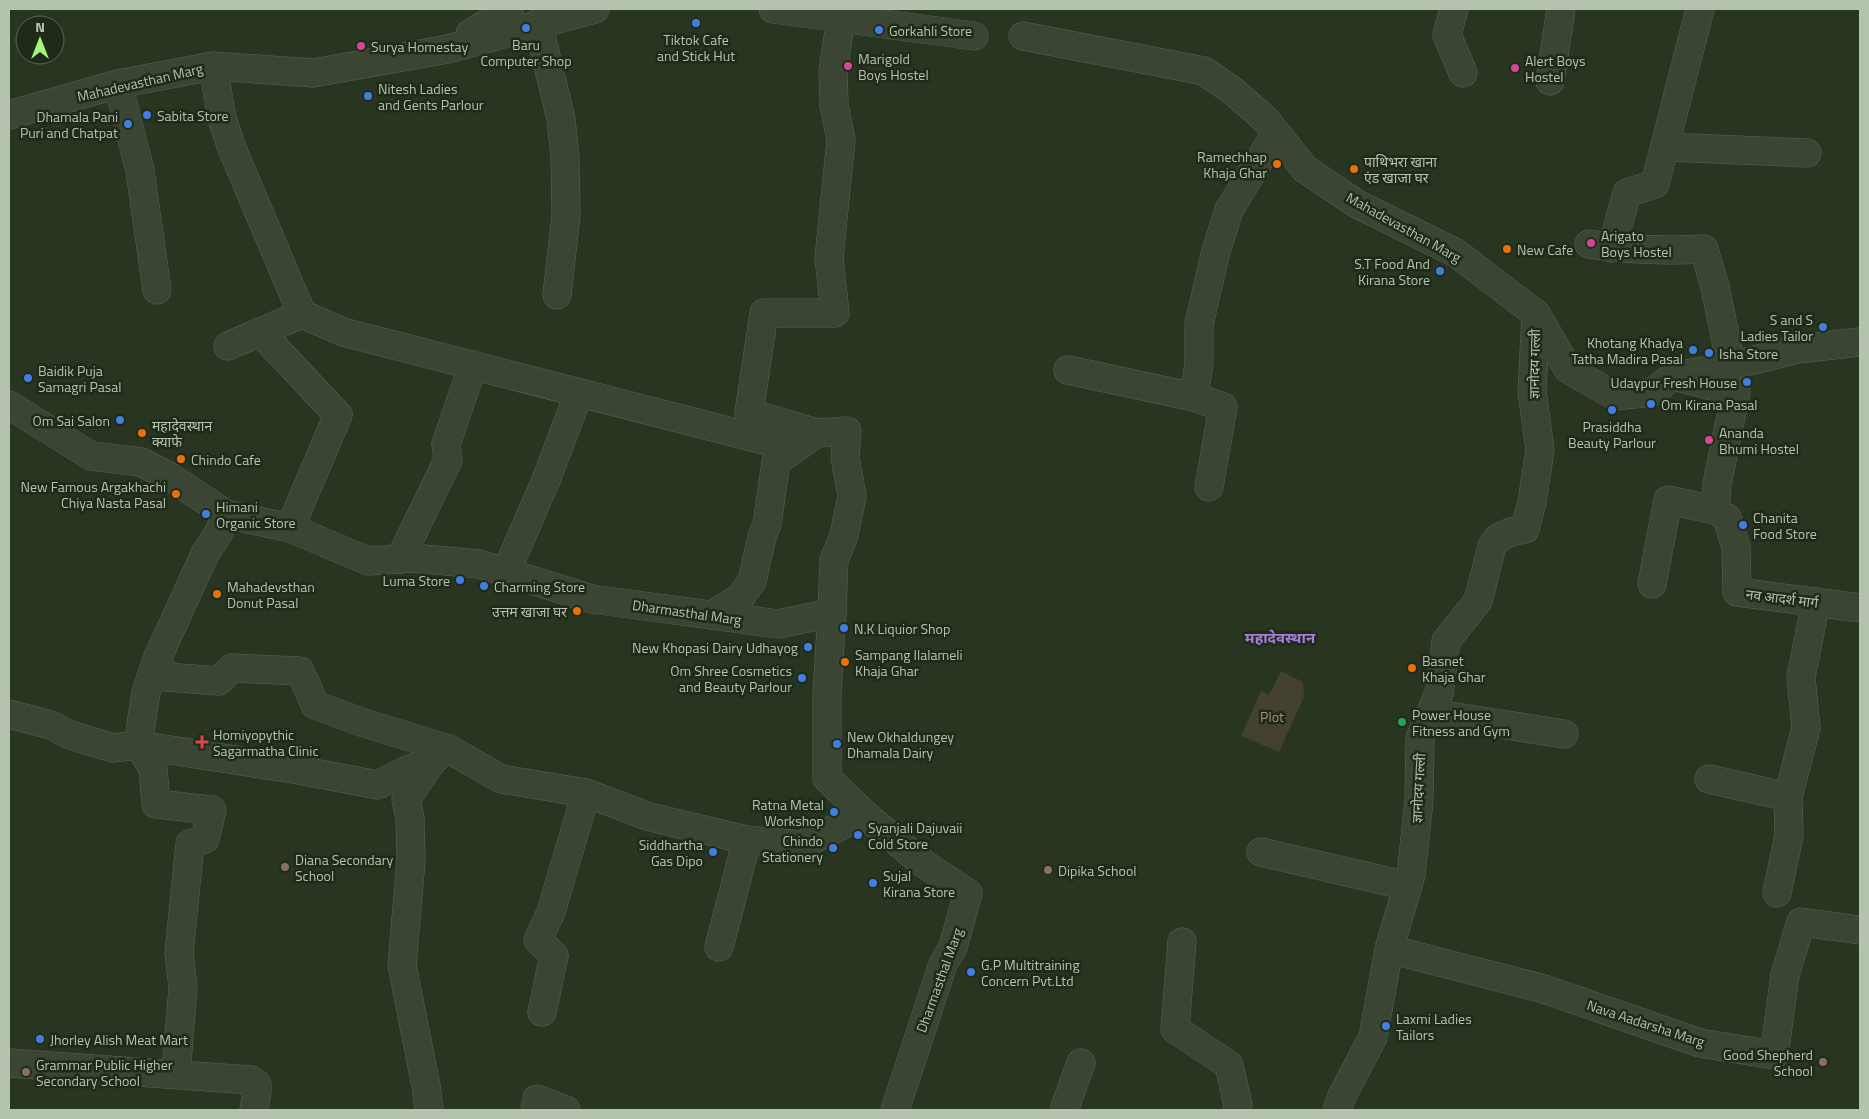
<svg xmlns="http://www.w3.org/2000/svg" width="1869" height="1119" font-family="'Titillium Web','Noto Sans Devanagari',sans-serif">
<rect width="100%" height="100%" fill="#283520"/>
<!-- green -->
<polygon fill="#44412e" points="1281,671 1303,682 1304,697 1279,752 1241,736 1261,691 1269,695"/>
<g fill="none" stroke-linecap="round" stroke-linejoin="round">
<!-- minor casing -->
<g stroke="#576451" stroke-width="29">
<g id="minor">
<polyline points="773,9 974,36"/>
<polyline points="1454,9 1447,35 1463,73"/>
<polyline points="538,23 561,119 565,157 566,215 557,295"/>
<polyline points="470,34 509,9"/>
<polyline points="1023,36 1204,71 1233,91 1266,120 1305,169 1357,204 1456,253 1536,314 1568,369 1615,396 1653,392 1673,376 1722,368 1798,349 1860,342"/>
<polyline points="213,66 222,118 231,146 302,314 343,332 767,441 817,433 847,431 845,457 852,496 844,535 834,560 832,613"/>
<polyline points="1550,81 1561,9"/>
<polyline points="118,84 140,171 157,290"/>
<polyline points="9,115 118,84 213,66 313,73 448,49 595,9"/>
<polyline points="1665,147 1807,153"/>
<path d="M1589,244C1627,250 1665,251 1704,249L1715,287L1731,365"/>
<polyline points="1612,248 1627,193 1655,184 1700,9"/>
<polyline points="260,332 338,415 290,528"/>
<polyline points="228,346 302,314"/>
<polyline points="1068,370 1194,397 1199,363 1199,324 1216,251 1229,210 1276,133"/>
<polyline points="1681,378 1736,392 1717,484 1715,510 1727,518 1736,547 1737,592 1860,608"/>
<polyline points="1194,397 1223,407 1209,487"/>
<polyline points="9,405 91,456 141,462 170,477 226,514 290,528 368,561 413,558 479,564 592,599 778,624 832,613 827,693 827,778 864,814 924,864 968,893 953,947 943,964 895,1110"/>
<polyline points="226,514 219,532 205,554 157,659 146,692 138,745 293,769 378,785 405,771 433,760"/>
<polyline points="400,559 448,460 446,444 473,365"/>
<polyline points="506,572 546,480 579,393"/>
<polyline points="1652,584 1668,500 1715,510"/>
<polyline points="712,615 740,598 752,581 762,537 767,524 776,462 817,433 749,413 764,313 835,313 829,258 841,140 834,105 833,71 841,18"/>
<polyline points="157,659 166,677 219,681 232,668 300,671 315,705 364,723 449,749 501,779 586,793 650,817 747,840 802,845 864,814"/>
<polyline points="1430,713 1564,734"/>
<polyline points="9,714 51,725 70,735 113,748 138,745 153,768 156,804 212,810 205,839 190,844 179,953 183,987 176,1074"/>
<polyline points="1709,779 1788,797 1806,728 1801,677 1816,602"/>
<polyline points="1261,852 1408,886"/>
<polyline points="1777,893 1789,835 1788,797"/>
<polyline points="1182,942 1175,1029 1229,1065 1238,1105 1237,1110"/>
<polyline points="719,947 747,840"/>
<polyline points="1389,949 1544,989 1700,1043 1774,1055 1785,975 1801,922 1860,930"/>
<polyline points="542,1012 554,956 538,940 551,912 586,793"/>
<polyline points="9,1063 251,1080 257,1084 257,1091 254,1110"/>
<polyline points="429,1110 426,1086 402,965 411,861 410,818 406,799 433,760 436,758"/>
<polyline points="535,1110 537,1099 566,1110"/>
<polyline points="1064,1110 1081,1063"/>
<polyline points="1337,1110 1342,1096 1373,1037 1389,949 1411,875 1419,800 1420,738 1439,693 1446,641 1478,601 1492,546 1498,538 1511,532 1525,529 1532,502 1540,450 1532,391 1536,314"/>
</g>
</g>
<!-- minor -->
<use href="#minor" stroke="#3a4633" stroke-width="28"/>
</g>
<!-- markers -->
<g fill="#3f7fe0" stroke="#1f2a19" stroke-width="2">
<circle cx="696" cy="23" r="5"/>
<circle cx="526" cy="28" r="5"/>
<circle cx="879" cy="30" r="5"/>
<circle cx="368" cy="96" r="5"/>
<circle cx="147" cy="115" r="5"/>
<circle cx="128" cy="124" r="5"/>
<circle cx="1440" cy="271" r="5"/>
<circle cx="1823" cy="327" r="5"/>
<circle cx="1693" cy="350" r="5"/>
<circle cx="1709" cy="353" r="5"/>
<circle cx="28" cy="378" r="5"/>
<circle cx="1747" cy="382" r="5"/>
<circle cx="1651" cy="404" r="5"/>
<circle cx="1612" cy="410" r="5"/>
<circle cx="120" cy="420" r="5"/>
<circle cx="206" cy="514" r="5"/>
<circle cx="1743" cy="525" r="5"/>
<circle cx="460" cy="580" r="5"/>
<circle cx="484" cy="586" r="5"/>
<circle cx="844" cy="628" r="5"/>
<circle cx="808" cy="647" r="5"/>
<circle cx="802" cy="678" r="5"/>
<circle cx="837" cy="744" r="5"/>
<circle cx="834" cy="812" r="5"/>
<circle cx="858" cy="835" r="5"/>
<circle cx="833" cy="848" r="5"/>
<circle cx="713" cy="852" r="5"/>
<circle cx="873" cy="883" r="5"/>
<circle cx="971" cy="972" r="5"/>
<circle cx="1386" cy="1026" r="5"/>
<circle cx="40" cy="1039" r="5"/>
</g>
<g fill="#d1479c" stroke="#1f2a19" stroke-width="2">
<circle cx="361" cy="46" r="5"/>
<circle cx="848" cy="66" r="5"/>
<circle cx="1515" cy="68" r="5"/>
<circle cx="1591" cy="243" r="5"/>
<circle cx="1709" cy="440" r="5"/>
</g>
<g fill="#e8710a" stroke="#1f2a19" stroke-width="2">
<circle cx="1277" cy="164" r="5"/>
<circle cx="1354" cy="169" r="5"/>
<circle cx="1507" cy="249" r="5"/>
<circle cx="142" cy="433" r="5"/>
<circle cx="181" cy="459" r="5"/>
<circle cx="176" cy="494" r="5"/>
<circle cx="217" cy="594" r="5"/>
<circle cx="577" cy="611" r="5"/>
<circle cx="845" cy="662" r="5"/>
<circle cx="1412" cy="668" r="5"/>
</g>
<circle fill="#2e9e5b" stroke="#1f2a19" stroke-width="2" cx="1402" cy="722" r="5"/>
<path fill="#e0444e" stroke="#1f2a19" stroke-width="2" d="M199.5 734.5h5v5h5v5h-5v5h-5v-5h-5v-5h5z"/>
<g fill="#8d6e63" stroke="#1f2a19" stroke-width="2">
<circle cx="285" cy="867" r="5"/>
<circle cx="1048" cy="870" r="5"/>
<circle cx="1823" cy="1062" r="5"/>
<circle cx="26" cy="1072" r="5"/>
</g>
<g text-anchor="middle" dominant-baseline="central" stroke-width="5" stroke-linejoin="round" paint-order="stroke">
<!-- poi labels -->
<g font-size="14" fill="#b4c3ad" stroke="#1f2a19" text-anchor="start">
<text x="889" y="30">Gorkahli Store</text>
<text x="696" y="39" text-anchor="middle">Tiktok Cafe<tspan x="696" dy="16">and Stick Hut</tspan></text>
<text x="526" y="44" text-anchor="middle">Baru<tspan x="526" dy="16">Computer Shop</tspan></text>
<text x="371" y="46">Surya Homestay</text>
<text x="858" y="58">Marigold<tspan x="858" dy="16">Boys Hostel</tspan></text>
<text x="1525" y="60">Alert Boys<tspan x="1525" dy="16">Hostel</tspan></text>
<text x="378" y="88">Nitesh Ladies<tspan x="378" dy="16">and Gents Parlour</tspan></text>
<text x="157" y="115">Sabita Store</text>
<text x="118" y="116" text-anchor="end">Dhamala Pani<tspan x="118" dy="16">Puri and Chatpat</tspan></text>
<text x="1267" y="156" text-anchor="end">Ramechhap<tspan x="1267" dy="16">Khaja Ghar</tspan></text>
<text x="1364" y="161">पाथिभरा खाना<tspan x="1364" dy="16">एंड खाजा घर</tspan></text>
<text x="1601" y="235">Arigato<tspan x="1601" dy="16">Boys Hostel</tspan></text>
<text x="1517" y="249">New Cafe</text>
<text x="1430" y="263" text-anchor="end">S.T Food And<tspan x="1430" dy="16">Kirana Store</tspan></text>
<text x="1813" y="319" text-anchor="end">S and S<tspan x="1813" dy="16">Ladies Tailor</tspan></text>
<text x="1683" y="342" text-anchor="end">Khotang Khadya<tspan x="1683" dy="16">Tatha Madira Pasal</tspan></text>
<text x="1719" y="353">Isha Store</text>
<text x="38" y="370">Baidik Puja<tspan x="38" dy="16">Samagri Pasal</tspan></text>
<text x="1737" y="382" text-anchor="end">Udaypur Fresh House</text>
<text x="1661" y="404">Om Kirana Pasal</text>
<text x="110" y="420" text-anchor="end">Om Sai Salon</text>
<text x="152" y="425">महादेवस्थान<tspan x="152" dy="16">क्याफे</tspan></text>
<text x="1612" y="426" text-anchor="middle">Prasiddha<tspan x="1612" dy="16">Beauty Parlour</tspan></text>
<text x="1719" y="432">Ananda<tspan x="1719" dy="16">Bhumi Hostel</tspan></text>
<text x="191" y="459">Chindo Cafe</text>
<text x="166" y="486" text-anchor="end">New Famous Argakhachi<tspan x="166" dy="16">Chiya Nasta Pasal</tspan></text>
<text x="216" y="506">Himani<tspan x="216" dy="16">Organic Store</tspan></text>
<text x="1753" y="517">Chanita<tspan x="1753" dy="16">Food Store</tspan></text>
<text x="450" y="580" text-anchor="end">Luma Store</text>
<text x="227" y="586">Mahadevsthan<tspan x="227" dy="16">Donut Pasal</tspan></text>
<text x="494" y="586">Charming Store</text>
<text x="567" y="611" text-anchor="end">उत्तम खाजा घर</text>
<text x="854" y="628">N.K Liquior Shop</text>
<text x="798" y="647" text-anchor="end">New Khopasi Dairy Udhayog</text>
<text x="855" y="654">Sampang Ilalameli<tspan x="855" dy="16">Khaja Ghar</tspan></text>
<text x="1422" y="660">Basnet<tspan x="1422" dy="16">Khaja Ghar</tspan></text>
<text x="792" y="670" text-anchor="end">Om Shree Cosmetics<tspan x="792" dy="16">and Beauty Parlour</tspan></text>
<text x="1412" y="714">Power House<tspan x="1412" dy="16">Fitness and Gym</tspan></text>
<text x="213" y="734">Homiyopythic<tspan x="213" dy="16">Sagarmatha Clinic</tspan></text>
<text x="847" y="736">New Okhaldungey<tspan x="847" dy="16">Dhamala Dairy</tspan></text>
<text x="824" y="804" text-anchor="end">Ratna Metal<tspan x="824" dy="16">Workshop</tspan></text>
<text x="868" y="827">Syanjali Dajuvaii<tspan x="868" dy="16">Cold Store</tspan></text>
<text x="823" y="840" text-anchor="end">Chindo<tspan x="823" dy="16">Stationery</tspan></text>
<text x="703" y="844" text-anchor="end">Siddhartha<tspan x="703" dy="16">Gas Dipo</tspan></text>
<text x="295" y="859">Diana Secondary<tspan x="295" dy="16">School</tspan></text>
<text x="1058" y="870">Dipika School</text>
<text x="883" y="875">Sujal<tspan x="883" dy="16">Kirana Store</tspan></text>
<text x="981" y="964">G.P Multitraining<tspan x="981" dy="16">Concern Pvt.Ltd</tspan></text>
<text x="1396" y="1018">Laxmi Ladies<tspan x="1396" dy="16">Tailors</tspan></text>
<text x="50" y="1039">Jhorley Alish Meat Mart</text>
<text x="1813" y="1054" text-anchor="end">Good Shepherd<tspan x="1813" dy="16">School</tspan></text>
<text x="36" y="1064">Grammar Public Higher<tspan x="36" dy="16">Secondary School</tspan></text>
</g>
<!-- street labels -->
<g font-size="14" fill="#b4c3ad" stroke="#1f2a19">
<text transform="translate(140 82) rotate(-13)">Mahadevasthan Marg</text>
<text transform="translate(1404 227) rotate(29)">Mahadevasthan Marg</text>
<text transform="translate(1534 364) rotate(-89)">ज्ञानोदय गल्ली</text>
<text transform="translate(1782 598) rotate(7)">नव आदर्श मार्ग</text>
<text transform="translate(687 612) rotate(8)">Dharmasthal Marg</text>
<text transform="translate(1418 788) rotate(-87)">ज्ञानोदय गल्ली</text>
<text transform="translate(939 980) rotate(-70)">Dharmasthal Marg</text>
<text transform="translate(1646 1023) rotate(18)">Nava Aadarsha Marg</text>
</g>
<!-- park labels -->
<g font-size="14" fill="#a88e85" stroke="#1f2a19">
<text x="1272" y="716">Plot</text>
</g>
<!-- neighbourhood labels -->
<g font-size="15" font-weight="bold" fill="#a97dd9" stroke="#1f2a19">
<text x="1280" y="637">महादेवस्थान</text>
</g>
</g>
<!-- border -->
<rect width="1869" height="1119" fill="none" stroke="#b4c3ad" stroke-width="20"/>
<!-- north arrow -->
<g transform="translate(40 40)"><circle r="24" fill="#1f2a19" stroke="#5b6754"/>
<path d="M0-4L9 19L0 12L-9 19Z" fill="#a8f481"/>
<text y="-8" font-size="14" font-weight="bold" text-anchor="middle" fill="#b4c3ad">N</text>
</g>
</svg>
